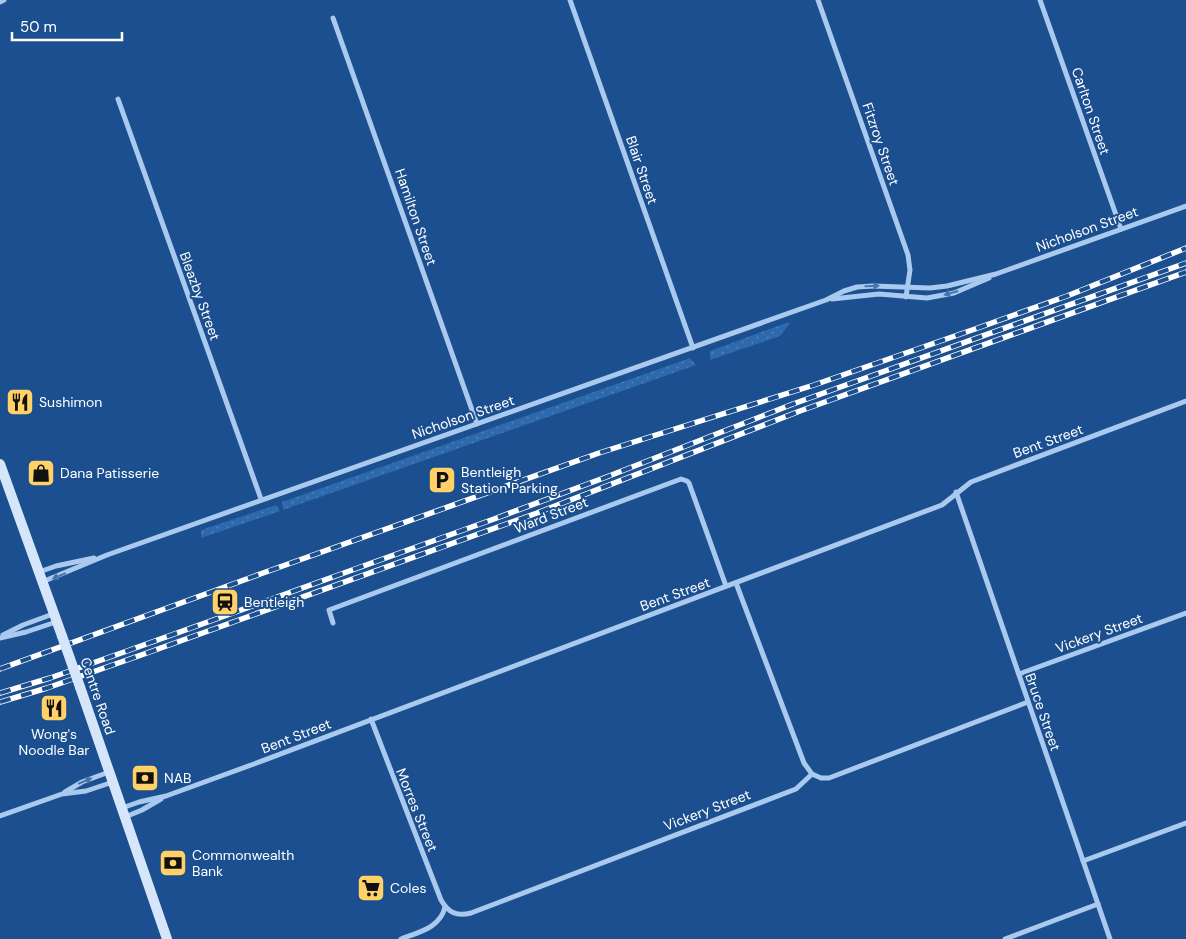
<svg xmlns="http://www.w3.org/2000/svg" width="1186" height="939" font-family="'DM Sans',sans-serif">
<defs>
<pattern id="grass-dots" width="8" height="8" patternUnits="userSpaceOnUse" patternTransform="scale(1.25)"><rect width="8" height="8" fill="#2e69ad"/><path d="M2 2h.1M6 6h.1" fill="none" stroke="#4d80b9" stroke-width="1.8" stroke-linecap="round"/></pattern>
</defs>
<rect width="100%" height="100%" fill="#1b4f8f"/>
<!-- grass -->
<g fill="url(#grass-dots)">
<polygon points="786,323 790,323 780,336 710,360 710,351"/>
<polygon points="690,358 696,365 283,510 282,502"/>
<polygon points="276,505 280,511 201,538 201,530"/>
</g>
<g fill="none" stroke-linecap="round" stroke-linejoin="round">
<!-- minor -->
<g stroke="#a9c9ee" stroke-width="5">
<polyline points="570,0 693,348"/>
<polyline points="818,0 908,255 910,270 906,297"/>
<polyline points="1040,0 1121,229"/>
<polyline points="0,2 4,0"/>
<polyline points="333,18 477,424"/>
<polyline points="118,99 261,499"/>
<polyline points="832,299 879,294 927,298 954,293 989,278"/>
<polyline points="956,492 1110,939"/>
<polyline points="39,572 56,566 94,558"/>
<polyline points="42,582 107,555 826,300 844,291 857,287 873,286 930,288 947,286 996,274 1186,206"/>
<polyline points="736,583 804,763 812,774"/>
<polyline points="333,623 329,610 681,479 687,481 689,483 726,586"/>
<polyline points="3,635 23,625 53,614"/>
<polyline points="0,638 26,632 56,622"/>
<polyline points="1019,674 1186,613"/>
<path d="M371,719L441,900C448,912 456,917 471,913L796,789L812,774L821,778H829L1028,702"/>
<polyline points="65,792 82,782 109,772"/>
<polyline points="122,808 139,802 166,796 254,764 942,505 971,482 1186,401"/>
<polyline points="0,816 62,794 86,791 113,782"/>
<polyline points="125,817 142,810 161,799"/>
<polyline points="1083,861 1186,823"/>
<path d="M401,939C419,932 440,928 445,907"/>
<polyline points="1005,939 1098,904"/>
</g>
<!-- secondary -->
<g stroke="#d6e6fa" stroke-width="10">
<polyline points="0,464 62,636"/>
<polyline points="80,687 167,939"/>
</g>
<!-- rail casing -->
<g stroke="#fff" stroke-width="5.5">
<g id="rail">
<polyline points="0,669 263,573 599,453 814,385 975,329 1067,296 1186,248"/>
<polyline points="0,693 50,678 127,651 494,519 609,476 793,404 1186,263"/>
<polyline points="0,702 47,688 144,654 537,513 800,411 1186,272"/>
</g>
</g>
<!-- rail -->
<use href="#rail" stroke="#1b4f8f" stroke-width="4" stroke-dasharray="11" stroke-linecap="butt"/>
<!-- secondary-bridge -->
<polyline stroke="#d6e6fa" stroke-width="10" points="62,636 80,687"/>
</g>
<!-- one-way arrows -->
<defs><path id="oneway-solid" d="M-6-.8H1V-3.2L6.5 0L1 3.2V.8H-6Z" transform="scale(1.25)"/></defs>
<g fill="#4674ac">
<use href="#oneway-solid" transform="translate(872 286) rotate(-2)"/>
<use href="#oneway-solid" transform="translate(951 293) rotate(164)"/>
<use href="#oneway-solid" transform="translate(59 576) rotate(157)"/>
<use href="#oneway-solid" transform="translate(85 781) rotate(-23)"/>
</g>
<!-- icons -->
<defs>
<g id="restaurant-square" transform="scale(1.4375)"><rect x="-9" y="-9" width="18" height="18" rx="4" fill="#ffd166" stroke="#1b4f8f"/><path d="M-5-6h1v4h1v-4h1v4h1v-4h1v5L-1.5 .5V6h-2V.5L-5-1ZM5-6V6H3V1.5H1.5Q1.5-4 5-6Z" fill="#111"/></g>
<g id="shop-square" transform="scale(1.4375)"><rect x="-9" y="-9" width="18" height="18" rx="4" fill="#ffd166" stroke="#1b4f8f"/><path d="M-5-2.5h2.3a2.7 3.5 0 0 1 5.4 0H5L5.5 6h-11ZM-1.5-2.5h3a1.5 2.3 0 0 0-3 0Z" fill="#111"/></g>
<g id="parking-square" transform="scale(1.4375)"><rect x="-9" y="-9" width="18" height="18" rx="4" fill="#ffd166" stroke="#1b4f8f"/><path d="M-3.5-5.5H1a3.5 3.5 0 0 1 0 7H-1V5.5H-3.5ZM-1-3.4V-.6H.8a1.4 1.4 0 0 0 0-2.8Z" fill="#111"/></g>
<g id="station-square" transform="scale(1.4375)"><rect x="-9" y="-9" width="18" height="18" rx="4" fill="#ffd166" stroke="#1b4f8f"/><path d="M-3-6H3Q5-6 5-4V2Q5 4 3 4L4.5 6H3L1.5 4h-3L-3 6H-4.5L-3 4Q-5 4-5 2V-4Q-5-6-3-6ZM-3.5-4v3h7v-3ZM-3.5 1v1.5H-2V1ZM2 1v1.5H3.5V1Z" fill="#111"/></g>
<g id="bank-square" transform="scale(1.4375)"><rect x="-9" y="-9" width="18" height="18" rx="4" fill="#ffd166" stroke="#1b4f8f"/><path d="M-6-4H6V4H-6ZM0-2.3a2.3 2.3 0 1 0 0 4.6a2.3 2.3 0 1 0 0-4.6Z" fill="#111"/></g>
<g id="supermarket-square" transform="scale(1.4375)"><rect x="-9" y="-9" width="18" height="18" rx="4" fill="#ffd166" stroke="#1b4f8f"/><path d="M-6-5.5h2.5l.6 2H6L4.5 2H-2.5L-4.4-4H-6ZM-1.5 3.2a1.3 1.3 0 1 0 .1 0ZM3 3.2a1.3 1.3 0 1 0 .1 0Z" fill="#111"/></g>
</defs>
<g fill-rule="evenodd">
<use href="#restaurant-square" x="20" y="402"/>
<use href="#shop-square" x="41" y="473"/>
<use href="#parking-square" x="442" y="480"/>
<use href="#station-square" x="225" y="602"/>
<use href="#restaurant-square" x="54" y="708"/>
<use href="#bank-square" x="145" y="778"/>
<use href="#bank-square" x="173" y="863"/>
<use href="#supermarket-square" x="371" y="888"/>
</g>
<g text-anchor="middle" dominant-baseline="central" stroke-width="4" stroke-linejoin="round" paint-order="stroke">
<!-- street labels -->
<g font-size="14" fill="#fff" stroke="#1b4f8f">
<text transform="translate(1091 111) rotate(71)">Carlton Street</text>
<text transform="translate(881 144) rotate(71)">Fitzroy Street</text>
<text transform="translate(642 170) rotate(71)">Blair Street</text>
<text transform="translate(416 217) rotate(71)">Hamilton Street</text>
<text transform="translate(1087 229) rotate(-20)">Nicholson Street</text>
<text transform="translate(200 296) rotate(70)">Bleazby Street</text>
<text transform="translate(463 417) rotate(-19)">Nicholson Street</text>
<text transform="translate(1048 441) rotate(-20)">Bent Street</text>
<text transform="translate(551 515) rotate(-21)">Ward Street</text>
<text transform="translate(675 594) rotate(-20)">Bent Street</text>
<text transform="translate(1099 633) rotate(-20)">Vickery Street</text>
<text transform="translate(98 696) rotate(71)">Centre Road</text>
<text transform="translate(1043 712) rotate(71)">Bruce Street</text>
<text transform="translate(296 736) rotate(-21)">Bent Street</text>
<text transform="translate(417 810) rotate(68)">Morres Street</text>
<text transform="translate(707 810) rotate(-21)">Vickery Street</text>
</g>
<!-- poi labels -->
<g font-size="14" fill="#fff" stroke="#1b4f8f" text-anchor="start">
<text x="39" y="402">Sushimon</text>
<text x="461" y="472">Bentleigh<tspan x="461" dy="16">Station Parking</tspan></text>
<text x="60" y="473">Dana Patisserie</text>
<text x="244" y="602">Bentleigh</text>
<text x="54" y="734" text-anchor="middle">Wong's<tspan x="54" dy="16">Noodle Bar</tspan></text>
<text x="164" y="778">NAB</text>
<text x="192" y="855">Commonwealth<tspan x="192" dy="16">Bank</tspan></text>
<text x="390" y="888">Coles</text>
</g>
</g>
<!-- scale -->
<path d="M12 32v8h110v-8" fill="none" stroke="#ffffff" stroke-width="2.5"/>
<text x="20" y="32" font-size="15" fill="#ffffff" stroke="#1b4f8f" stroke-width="4" paint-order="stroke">50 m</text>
</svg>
